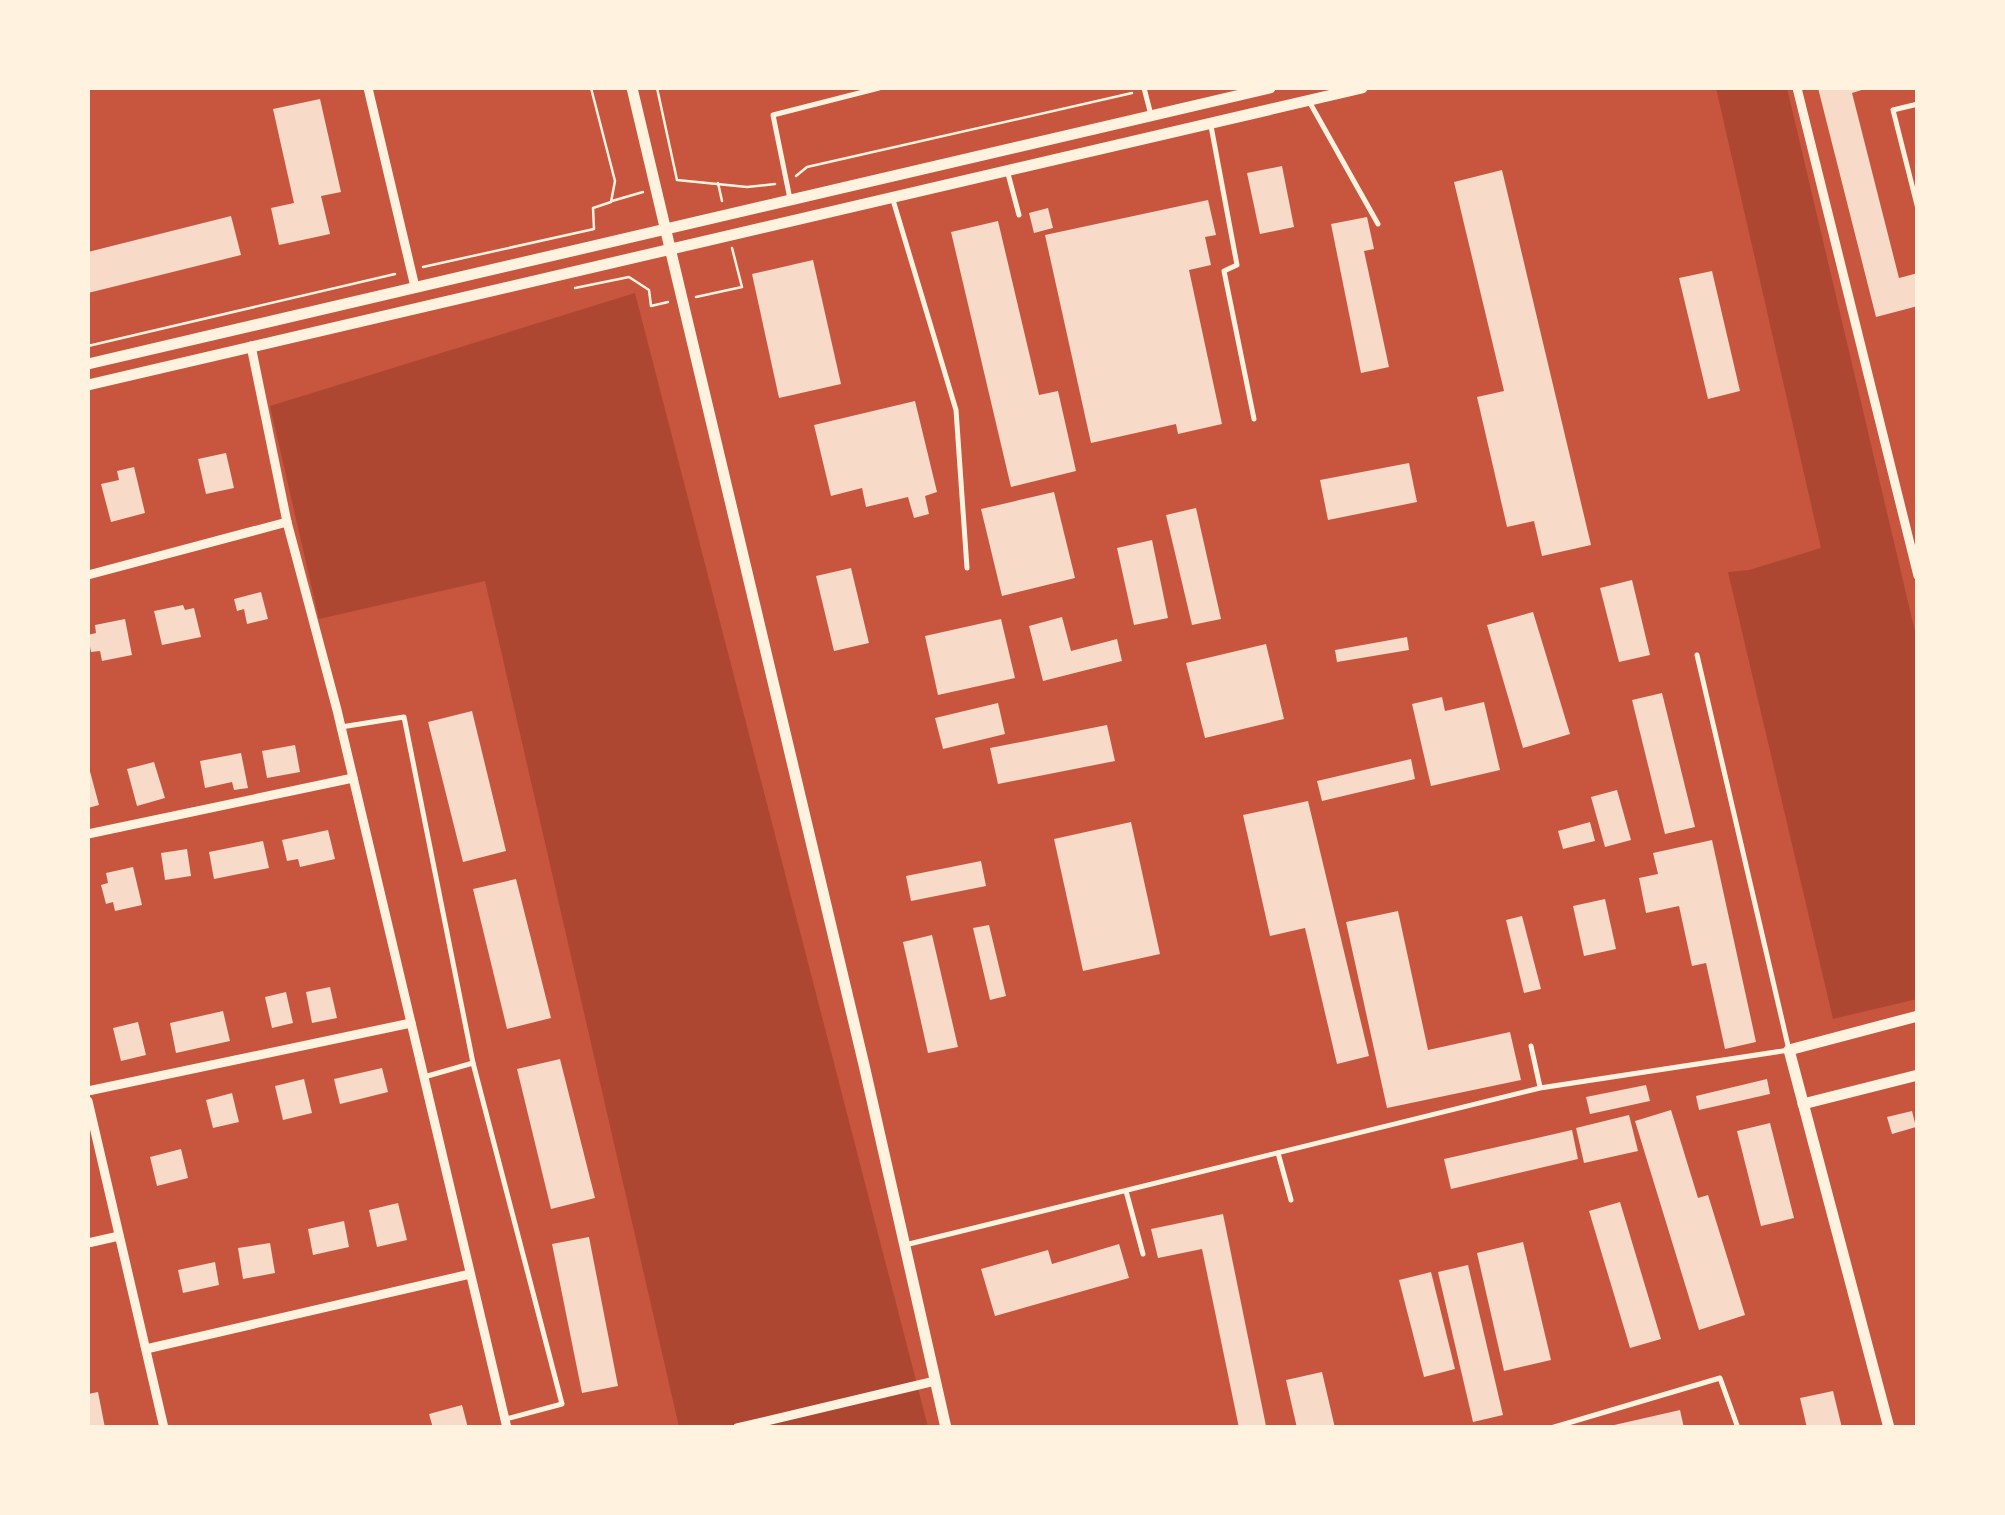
<svg xmlns="http://www.w3.org/2000/svg" width="2005" height="1515" font-family="'Source Sans 3',sans-serif">
<rect width="100%" height="100%" fill="#c8553d"/>
<!-- green -->
<g fill="#ae4732">
<polygon points="1716,88 1787,88 1917,640 1917,999 1833,1019 1728,572 1749,570 1821,548"/>
<polygon points="635,293 928,1427 679,1427 485,581 319,619 270,406"/>
</g>
<!-- building -->
<g fill="#f7dbc8">
<polygon points="1818,88 1868,88 1852,93 1899,278 1918,273 1918,306 1876,317"/>
<polygon points="320,99 341,192 321,196 330,234 279,245 271,208 294,203 273,109"/>
<polygon points="1282,166 1294,227 1260,234 1247,173"/>
<polygon points="1502,170 1591,545 1542,556 1534,521 1507,527 1477,397 1504,391 1454,182"/>
<polygon points="1208,200 1216,235 1205,237 1211,265 1189,270 1222,424 1178,434 1176,424 1091,443 1045,235"/>
<polygon points="1048,208 1053,228 1034,233 1029,213"/>
<polygon points="231,216 241,255 88,293 88,252"/>
<polygon points="1367,217 1374,249 1364,251 1389,367 1361,373 1331,224"/>
<polygon points="998,221 1039,395 1058,391 1076,471 1011,487 951,232"/>
<polygon points="813,260 841,384 779,398 752,274"/>
<polygon points="1712,271 1740,391 1708,399 1679,278"/>
<polygon points="915,401 937,492 925,496 929,514 914,518 908,497 866,507 862,488 831,496 814,425"/>
<polygon points="226,453 234,488 206,494 198,459"/>
<polygon points="1409,463 1417,502 1328,520 1320,480"/>
<polygon points="134,467 145,513 111,522 101,484 119,480 117,471"/>
<polygon points="1054,492 1075,578 1002,596 981,509"/>
<polygon points="1196,508 1221,619 1192,625 1166,515"/>
<polygon points="1152,540 1168,618 1134,625 1117,548"/>
<polygon points="851,568 869,643 834,651 816,576"/>
<polygon points="1632,580 1650,655 1619,662 1600,588"/>
<polygon points="261,592 268,619 247,624 244,609 237,611 234,599"/>
<polygon points="183,605 185,610 194,608 201,637 162,645 154,611"/>
<polygon points="1533,612 1570,734 1523,748 1487,625"/>
<polygon points="1062,617 1071,651 1117,639 1122,661 1043,681 1029,626"/>
<polygon points="125,619 132,655 102,661 100,651 91,652 88,635 96,633 95,625"/>
<polygon points="1001,619 1015,678 938,695 925,636"/>
<polygon points="1407,637 1409,650 1337,662 1335,650"/>
<polygon points="1266,644 1284,719 1205,738 1186,663"/>
<polygon points="1662,693 1695,827 1665,834 1632,700"/>
<polygon points="1442,697 1445,711 1484,702 1500,770 1431,786 1412,704"/>
<polygon points="998,703 1005,734 943,749 935,718"/>
<polygon points="472,711 506,851 463,862 428,722"/>
<polygon points="1107,725 1115,761 998,784 990,748"/>
<polygon points="295,745 300,772 267,778 262,751"/>
<polygon points="241,753 248,788 234,790 232,782 205,788 200,761"/>
<polygon points="1411,759 1415,779 1322,801 1317,781"/>
<polygon points="154,762 165,798 137,806 127,769"/>
<polygon points="88,764 99,805 88,808"/>
<polygon points="1617,790 1631,840 1605,847 1591,797"/>
<polygon points="1308,801 1369,1056 1337,1064 1305,928 1270,936 1243,815"/>
<polygon points="1131,822 1160,954 1083,971 1054,839"/>
<polygon points="1590,822 1595,841 1563,849 1558,831"/>
<polygon points="328,830 335,859 300,867 298,859 287,861 282,840"/>
<polygon points="1712,840 1756,1042 1725,1049 1706,963 1692,966 1679,906 1646,913 1639,878 1658,874 1653,853"/>
<polygon points="263,841 269,868 214,879 209,852"/>
<polygon points="187,849 191,876 165,880 161,853"/>
<polygon points="981,861 986,886 911,901 906,876"/>
<polygon points="133,867 142,905 115,911 113,902 106,904 101,885 108,883 106,873"/>
<polygon points="516,879 551,1018 507,1029 473,889"/>
<polygon points="1605,899 1616,949 1584,956 1573,906"/>
<polygon points="1398,911 1428,1050 1510,1032 1521,1080 1387,1108 1346,922"/>
<polygon points="1522,916 1541,989 1524,993 1506,920"/>
<polygon points="989,925 1006,996 990,1000 973,928"/>
<polygon points="932,935 958,1047 928,1053 903,942"/>
<polygon points="330,987 337,1018 312,1023 306,992"/>
<polygon points="286,992 293,1023 272,1028 265,997"/>
<polygon points="223,1011 230,1041 176,1053 170,1023"/>
<polygon points="138,1022 146,1055 121,1061 113,1028"/>
<polygon points="560,1059 595,1198 551,1209 517,1069"/>
<polygon points="382,1068 388,1092 340,1104 334,1079"/>
<polygon points="304,1079 312,1113 283,1120 275,1086"/>
<polygon points="1767,1079 1770,1094 1699,1110 1696,1096"/>
<polygon points="1646,1085 1650,1101 1590,1114 1586,1097"/>
<polygon points="232,1093 239,1122 213,1128 206,1100"/>
<polygon points="1671,1110 1698,1198 1708,1195 1745,1315 1699,1330 1635,1121"/>
<polygon points="1912,1111 1916,1127 1892,1134 1887,1117"/>
<polygon points="1629,1115 1638,1151 1584,1163 1576,1128"/>
<polygon points="1770,1123 1794,1218 1761,1226 1737,1131"/>
<polygon points="1572,1130 1578,1159 1451,1189 1444,1159"/>
<polygon points="181,1149 188,1178 157,1186 150,1157"/>
<polygon points="1620,1202 1661,1339 1630,1348 1589,1211"/>
<polygon points="398,1203 407,1240 377,1247 369,1210"/>
<polygon points="1223,1214 1266,1426 1259,1428 1239,1428 1202,1249 1158,1258 1151,1229"/>
<polygon points="344,1221 349,1247 313,1255 308,1229"/>
<polygon points="589,1237 618,1386 582,1393 552,1244"/>
<polygon points="1523,1242 1551,1360 1504,1371 1477,1253"/>
<polygon points="270,1243 275,1273 243,1279 238,1248"/>
<polygon points="1119,1244 1129,1278 995,1316 981,1269 1048,1250 1052,1264"/>
<polygon points="215,1262 219,1285 183,1293 178,1270"/>
<polygon points="1468,1265 1503,1415 1473,1422 1438,1272"/>
<polygon points="1431,1272 1455,1369 1424,1377 1399,1280"/>
<polygon points="1322,1372 1335,1428 1297,1428 1286,1380"/>
<polygon points="1833,1391 1842,1428 1807,1428 1800,1398"/>
<polygon points="98,1392 105,1428 88,1428 88,1394"/>
<polygon points="462,1405 468,1428 433,1428 429,1414"/>
<polygon points="1680,1410 1684,1428 1610,1428 1610,1426"/>
</g>
<g fill="none" stroke-linecap="round" stroke-linejoin="round">
<!-- path -->
<g stroke="#fff3e0" stroke-width="2.5">
<polyline points="657,88 677,180 747,187 775,184"/>
<polyline points="796,176 807,167 1132,93"/>
<polyline points="718,183 722,201"/>
<polyline points="612,201 643,192"/>
<polyline points="423,267 594,229 593,208 611,202 615,181 591,88"/>
<polyline points="575,288 629,277 649,290 651,306 668,302"/>
<polyline points="696,297 742,287 732,248"/>
<polyline points="88,346 395,274"/>
</g>
<!-- service -->
<g stroke="#fff3e0" stroke-width="5">
<polyline points="1144,88 1151,115"/>
<polyline points="1310,103 1378,224"/>
<polyline points="1918,104 1893,110 1918,209"/>
<polyline points="1211,126 1237,265 1224,271 1254,419"/>
<polyline points="1007,170 1019,215"/>
<polyline points="790,199 773,115 879,88"/>
<polyline points="893,200 956,410 967,568"/>
<polyline points="341,727 404,717 473,1063 562,1404 506,1419"/>
<polyline points="1531,1046 1540,1087"/>
<polyline points="424,1077 473,1063"/>
<polyline points="1278,1153 1291,1200"/>
<polyline points="1126,1191 1143,1254"/>
<polyline points="905,1245 1540,1088 1789,1050 1697,655"/>
<polyline points="1551,1428 1720,1378 1738,1428"/>
</g>
<!-- minor -->
<g stroke="#fff3e0" stroke-width="9">
<polyline points="368,88 415,287"/>
<polyline points="1797,88 1918,576"/>
<polyline points="251,346 287,522 337,710 507,1428"/>
<polyline points="88,575 287,522"/>
<polyline points="88,834 353,778"/>
<polyline points="88,1091 411,1023"/>
<polyline points="88,1101 164,1428"/>
<polyline points="88,1243 119,1236"/>
<polyline points="146,1349 470,1274"/>
<polyline points="737,1428 935,1381"/>
</g>
<!-- tertiary -->
<g stroke="#fff3e0" stroke-width="11">
<polyline points="632,88 864,1065 946,1428"/>
<polyline points="88,364 1270,88"/>
<polyline points="88,385 1362,88"/>
<polyline points="1803,1104 1918,1075"/>
<polyline points="1889,1428 1789,1050 1918,1016"/>
</g>
</g>
<!-- border -->
<rect width="2005" height="1515" fill="none" stroke="#fff3e0" stroke-width="180"/>
</svg>
